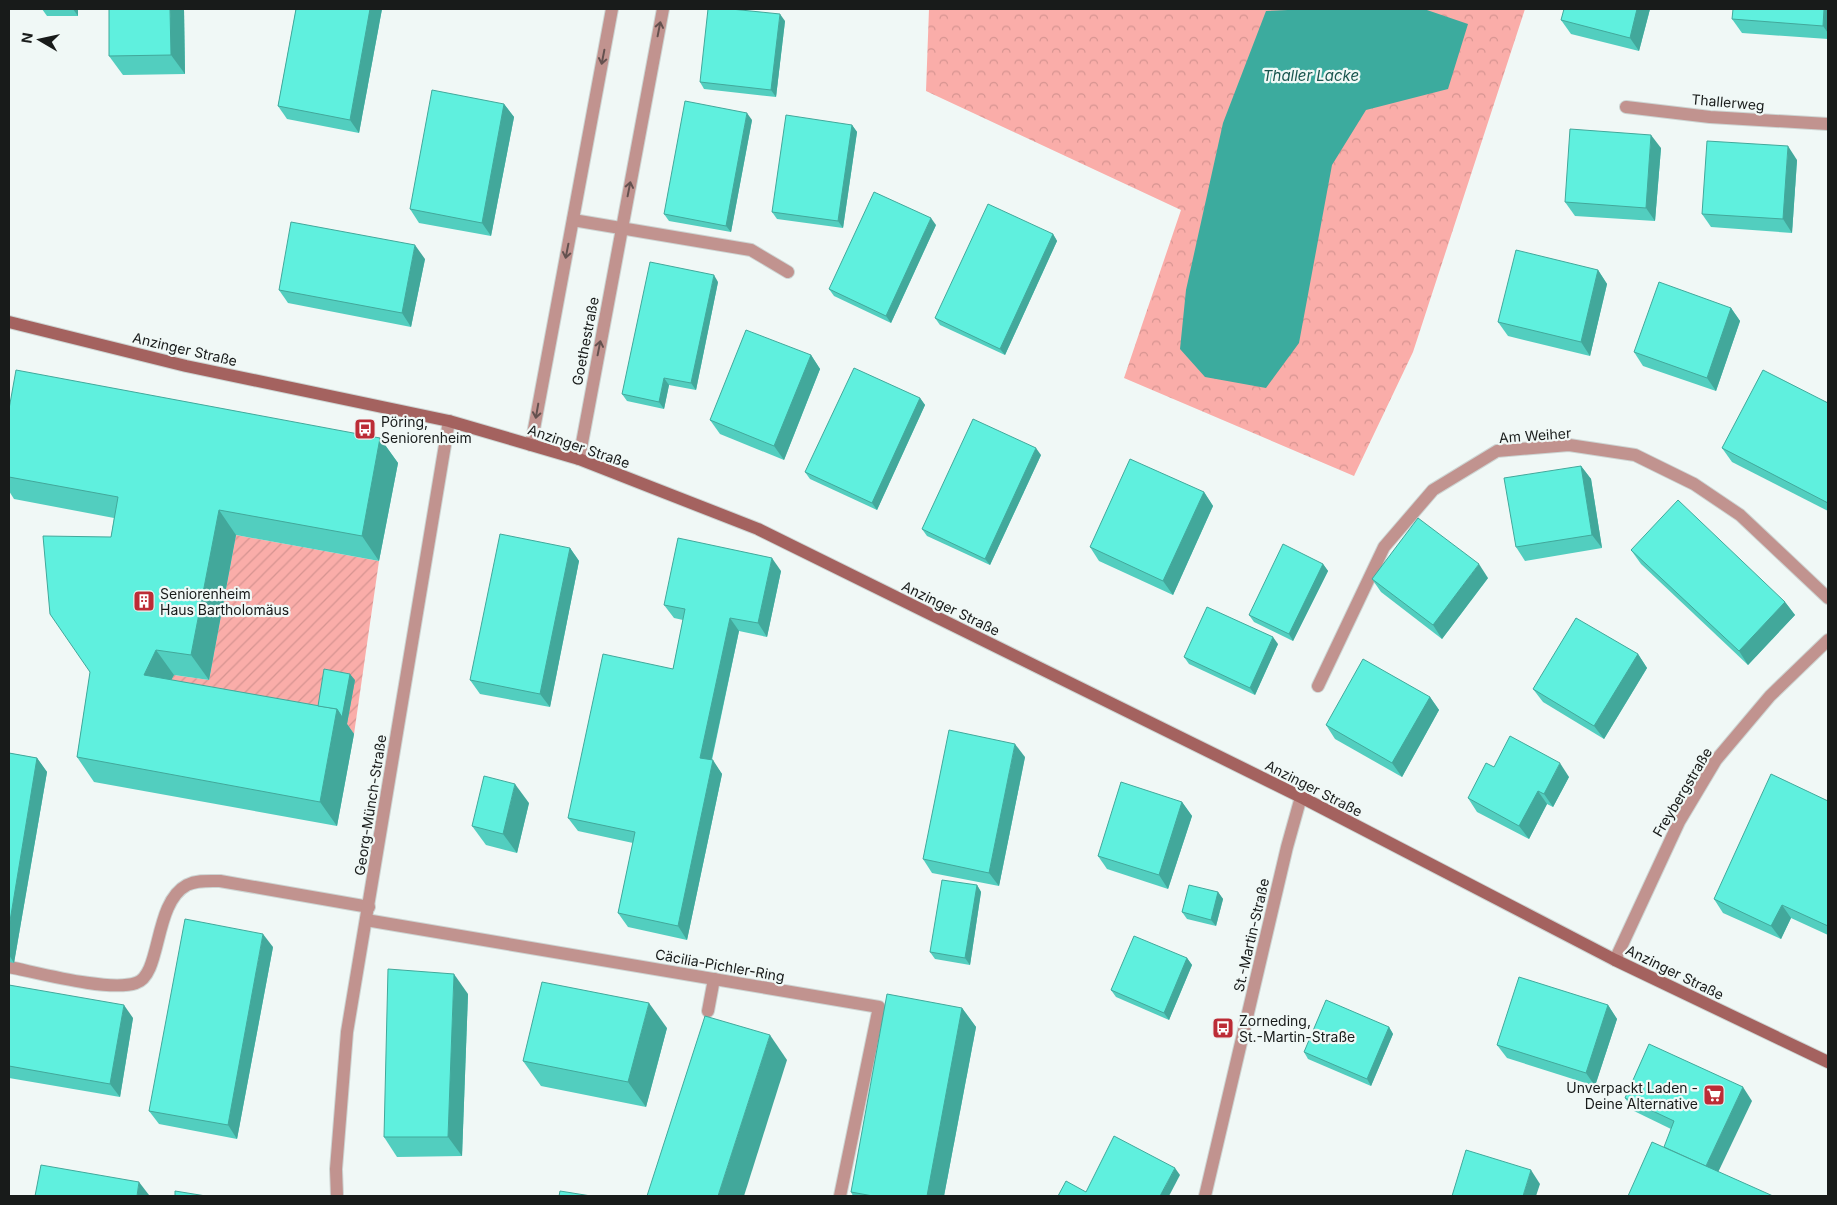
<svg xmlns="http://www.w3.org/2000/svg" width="1837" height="1205" font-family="Inter,sans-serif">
<defs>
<pattern id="forest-crowns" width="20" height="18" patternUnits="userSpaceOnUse" patternTransform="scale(1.25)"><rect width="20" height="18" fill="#faada9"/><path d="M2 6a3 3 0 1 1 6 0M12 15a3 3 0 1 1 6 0" fill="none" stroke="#d69491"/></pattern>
<pattern id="garden-furrows" width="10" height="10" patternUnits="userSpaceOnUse" patternTransform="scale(1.25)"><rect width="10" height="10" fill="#faada9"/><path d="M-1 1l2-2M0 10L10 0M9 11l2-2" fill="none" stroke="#d69491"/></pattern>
</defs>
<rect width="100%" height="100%" fill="#f0f8f6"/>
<!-- forest -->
<polygon fill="url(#forest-crowns)" points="929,9 1525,9 1413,352 1354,476 1124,378 1181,210 926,91"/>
<!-- garden -->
<polygon fill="url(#garden-furrows)" points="236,535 379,561 354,734 161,700 174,675 209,680"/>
<!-- water -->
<polygon fill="#3cab9e" points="1312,9 1424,9 1468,24 1448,89 1366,110 1332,165 1299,343 1266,388 1205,377 1180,349 1186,290 1223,123 1266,11"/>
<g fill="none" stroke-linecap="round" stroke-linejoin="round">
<!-- lane casing -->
<g stroke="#cdd5d3" stroke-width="14">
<g id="lane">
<path d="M9,967C39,973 109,992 136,983C162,975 153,903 187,885C197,880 209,881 220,881L369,907"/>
<polyline points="708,1011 714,979"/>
</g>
</g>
<!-- street casing -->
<g stroke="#cdd5d3" stroke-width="14">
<g id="street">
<polyline points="1626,107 1710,117 1828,124"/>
<polyline points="573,220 751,250 788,272"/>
<polyline points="531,445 612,9"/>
<polyline points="579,459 663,9"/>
<polyline points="1318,686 1384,547 1433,490 1497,451 1569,445 1635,455 1694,484 1740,515 1828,598"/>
<polyline points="366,920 879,1007 840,1196"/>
<polyline points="1615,960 1679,822 1716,760 1770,696 1828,640"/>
<polyline points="337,1196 336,1169 347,1032 449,421"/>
<polyline points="1205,1196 1287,847 1301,797"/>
</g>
</g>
<!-- secondary casing -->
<g stroke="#cdd5d3" stroke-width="14">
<polyline id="secondary" points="9,322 186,366 449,421 579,459 758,529 1301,797 1615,960 1828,1062"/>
</g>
<!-- lane -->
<use href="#lane" stroke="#c1938f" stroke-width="12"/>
<!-- street -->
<use href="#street" stroke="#c1938f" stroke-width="12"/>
<!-- secondary -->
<use href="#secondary" stroke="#a4625f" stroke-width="12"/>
</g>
<!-- wall -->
<g fill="#52cebf">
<polygon points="42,9 78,9 78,16 47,16"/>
<polygon points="184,9 185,74 123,75 109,56"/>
<polygon points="296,9 382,9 359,133 287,119 278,106"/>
<polygon points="1650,9 1639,51 1571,34 1561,20"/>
<polygon points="1828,9 1828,39 1742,33 1732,19"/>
<polygon points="785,21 776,97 704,89 700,82"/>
<polygon points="504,104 514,117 491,236 419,223 410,209"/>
<polygon points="752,120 731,232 669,221 664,214"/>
<polygon points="852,125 857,132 843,228 777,219 772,212"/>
<polygon points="1661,148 1655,221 1575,216 1565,202"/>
<polygon points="1797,160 1792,233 1711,227 1702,214"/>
<polygon points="936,225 891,323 834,296 829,289"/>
<polygon points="1053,234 1057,241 1005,355 940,325 935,318"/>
<polygon points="425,259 411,327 288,303 279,290"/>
<polygon points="1598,270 1607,284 1590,356 1508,336 1498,322"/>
<polygon points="718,282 696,390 669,385 664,409 627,401 622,394"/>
<polygon points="1731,308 1740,321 1716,391 1643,366 1634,352"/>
<polygon points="811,355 820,369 784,460 720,434 710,420"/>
<polygon points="920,398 925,405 877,510 810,479 805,472"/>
<polygon points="1828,403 1828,511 1732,462 1722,448"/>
<polygon points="9,409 380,438 398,463 379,561 236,535 209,680 174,675 171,680 318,706 355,680 347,724 354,734 337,826 94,782 77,757 114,518 14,499 9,491"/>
<polygon points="1041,455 990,565 927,536 922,529"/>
<polygon points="1581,466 1591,479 1602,548 1525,561 1516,547"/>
<polygon points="1204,492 1213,506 1173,595 1099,561 1090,547"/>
<polygon points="570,548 579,561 550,707 480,694 470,680"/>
<polygon points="1631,550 1785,602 1795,615 1748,665 1641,564"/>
<polygon points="1323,564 1328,571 1293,641 1254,622 1249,615"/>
<polygon points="781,571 767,637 739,631 712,760 722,774 687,940 628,927 618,913 633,843 578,831 568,818 673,669 683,620 674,618 664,605"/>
<polygon points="1488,578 1442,639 1381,592 1372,579"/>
<polygon points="1278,644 1255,695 1189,664 1184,657"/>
<polygon points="1638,654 1647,668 1604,739 1543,702 1533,689"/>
<polygon points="1430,697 1439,710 1402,777 1335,739 1326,725"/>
<polygon points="9,753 37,758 47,772 14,963 9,962"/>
<polygon points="1025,757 999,886 932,873 923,859"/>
<polygon points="1494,767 1569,777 1553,807 1547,804 1529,839 1477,812 1468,798"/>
<polygon points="1828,801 1828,935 1791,918 1781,939 1723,913 1714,899"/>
<polygon points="1182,802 1192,816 1168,889 1107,869 1098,856"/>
<polygon points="529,803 517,853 486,845 472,826"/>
<polygon points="977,885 981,892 970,965 935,959 930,952"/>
<polygon points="1218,892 1223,899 1216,926 1187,919 1182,912"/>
<polygon points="273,947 237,1139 159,1124 149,1111"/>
<polygon points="1187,958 1192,965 1169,1020 1116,997 1111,990"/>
<polygon points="9,985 133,1018 120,1097 9,1078"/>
<polygon points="468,994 462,1156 397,1157 384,1137"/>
<polygon points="1608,1005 1617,1019 1595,1086 1507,1058 1497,1045"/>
<polygon points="962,1008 976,1027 944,1196 853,1196 851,1192"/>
<polygon points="1389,1027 1393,1034 1371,1086 1308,1059 1304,1052"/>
<polygon points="667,1028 646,1107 541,1086 523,1061"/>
<polygon points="1625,1098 1752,1101 1671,1129 1634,1111"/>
</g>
<!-- shaded-wall -->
<g fill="#42a89b">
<polygon points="73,9 78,9 78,16"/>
<polygon points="170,9 184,9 185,74 171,55"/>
<polygon points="370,9 382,9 359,133 350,120"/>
<polygon points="1637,9 1650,9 1639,51 1630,38"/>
<polygon points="1824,9 1828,9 1828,33 1823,26"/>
<polygon points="780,14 785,21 776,97 771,90"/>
<polygon points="504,104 514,117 491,236 482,223"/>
<polygon points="747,113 752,120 731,232 726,226"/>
<polygon points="852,125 857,132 843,228 838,221"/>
<polygon points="1651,135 1661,148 1655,221 1646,208"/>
<polygon points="1788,146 1797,160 1792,233 1783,219"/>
<polygon points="931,218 936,225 891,323 886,316"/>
<polygon points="1053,234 1057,241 1005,355 1000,349"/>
<polygon points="415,245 425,259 411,327 402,313"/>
<polygon points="1598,270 1607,284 1590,356 1581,342"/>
<polygon points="714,275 718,282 696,390 691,383"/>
<polygon points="1731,308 1740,321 1716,391 1707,378"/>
<polygon points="811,355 820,369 784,460 774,446"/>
<polygon points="664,378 669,385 664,409 659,402"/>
<polygon points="920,398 925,405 877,510 872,503"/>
<polygon points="380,438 398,463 379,561 362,536"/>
<polygon points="1036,448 1041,455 990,565 985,559"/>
<polygon points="1581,466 1591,479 1602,548 1592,535"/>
<polygon points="1204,492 1213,506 1173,595 1163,581"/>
<polygon points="219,510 236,535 209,680 191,655"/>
<polygon points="570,548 579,561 550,707 540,694"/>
<polygon points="772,558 781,571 767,637 758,623"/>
<polygon points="1323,564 1328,571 1293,641 1289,634"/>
<polygon points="1479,564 1488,578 1442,639 1433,625"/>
<polygon points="1785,602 1795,615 1748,665 1739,651"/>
<polygon points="730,618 739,631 709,771 700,758"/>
<polygon points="1273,637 1278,644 1255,695 1250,688"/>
<polygon points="156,650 174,675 161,700 144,675"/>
<polygon points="1638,654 1647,668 1604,739 1594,726"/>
<polygon points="350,674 355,680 347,724 354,734 337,826 320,802 337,709"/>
<polygon points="1430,697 1439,710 1402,777 1392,763"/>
<polygon points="1015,744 1025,757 999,886 989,873"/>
<polygon points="37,758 47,772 14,963 9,955 9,927"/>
<polygon points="713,760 722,774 687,940 678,926"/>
<polygon points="1560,763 1569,777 1553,807 1544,794"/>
<polygon points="515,784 529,803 517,853 503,834"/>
<polygon points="1538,791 1547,804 1529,839 1519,826"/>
<polygon points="1182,802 1192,816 1168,889 1159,875"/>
<polygon points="977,885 981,892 970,965 965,958"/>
<polygon points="1218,892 1223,899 1216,926 1211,920"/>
<polygon points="1782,905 1791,918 1781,939 1771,926"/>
<polygon points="263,934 273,947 237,1139 228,1125"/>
<polygon points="1187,958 1192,965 1169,1020 1164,1013"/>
<polygon points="454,974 468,994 462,1156 448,1137"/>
<polygon points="649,1003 667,1028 646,1107 628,1082"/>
<polygon points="124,1005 133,1018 120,1097 110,1084"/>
<polygon points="1608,1005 1617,1019 1595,1086 1586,1073"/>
<polygon points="962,1008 976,1027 944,1196 927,1196"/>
<polygon points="1389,1027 1393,1034 1371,1086 1367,1079"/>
<polygon points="770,1035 787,1060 744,1196 718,1196"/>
<polygon points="1743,1087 1752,1101 1713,1183 1704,1170"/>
<polygon points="1175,1168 1180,1175 1169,1196 1160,1196"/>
<polygon points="1531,1170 1540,1184 1536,1196 1523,1196"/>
<polygon points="139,1182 149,1195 148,1196 137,1196"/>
</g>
<!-- building -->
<g fill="#5ff0de" stroke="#42a89b">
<polygon points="109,9 170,9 171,55 109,56"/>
<polygon points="296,9 370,9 350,120 278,106"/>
<polygon points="708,9 731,9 780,14 771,90 700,82"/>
<polygon points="1564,9 1637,9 1630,38 1561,20"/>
<polygon points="1733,9 1824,9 1823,26 1732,19"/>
<polygon points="432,90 504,104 482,223 410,209"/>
<polygon points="685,101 747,113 726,226 664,214"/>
<polygon points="786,115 852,125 838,221 772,212"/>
<polygon points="1570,129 1651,135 1646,208 1565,202"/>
<polygon points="1707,141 1788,146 1783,219 1702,214"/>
<polygon points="874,192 931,218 886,316 829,289"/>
<polygon points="988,204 1053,234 1000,349 935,318"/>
<polygon points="291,222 415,245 402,313 279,290"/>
<polygon points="1516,250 1598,270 1581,342 1498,322"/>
<polygon points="650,262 714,275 691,383 664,378 659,402 622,394"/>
<polygon points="1659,282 1731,308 1707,378 1634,352"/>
<polygon points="746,330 811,355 774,446 710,420"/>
<polygon points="854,368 920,398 872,503 805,472"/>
<polygon points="16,370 380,438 362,536 219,510 191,655 156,650 144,675 337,709 320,802 77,757 90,672 50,614 43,536 111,537 118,497 9,477 9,409"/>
<polygon points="1763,370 1828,403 1828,503 1722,448"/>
<polygon points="973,419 1036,448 985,559 922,529"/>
<polygon points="1130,459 1204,492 1163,581 1090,547"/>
<polygon points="1581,466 1592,535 1516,547 1504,478"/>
<polygon points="1678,500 1785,602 1739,651 1631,550"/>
<polygon points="1418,518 1479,564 1433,625 1372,579"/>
<polygon points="500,534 570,548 540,694 470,680"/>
<polygon points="678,538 772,558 758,623 730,618 700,758 713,760 678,926 618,913 635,832 568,818 603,654 673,669 685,609 664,605"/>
<polygon points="1283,544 1323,564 1289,634 1249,615"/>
<polygon points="1207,607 1273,637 1250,688 1184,657"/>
<polygon points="1576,618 1638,654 1594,726 1533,689"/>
<polygon points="1363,659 1430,697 1392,763 1326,725"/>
<polygon points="324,669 350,674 342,717 337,709 318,706"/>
<polygon points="949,730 1015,744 989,873 923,859"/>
<polygon points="1510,736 1560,763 1544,794 1538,791 1519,826 1468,798 1486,763 1494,767"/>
<polygon points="9,753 37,758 9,927"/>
<polygon points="1771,774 1828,801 1828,926 1782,905 1771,926 1714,899"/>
<polygon points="484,776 515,784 503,834 472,826"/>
<polygon points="1121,782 1182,802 1159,875 1098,856"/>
<polygon points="942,880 977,885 965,958 930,952"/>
<polygon points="1189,885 1218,892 1211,920 1182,912"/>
<polygon points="185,919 263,934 228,1125 149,1111"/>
<polygon points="1134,936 1187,958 1164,1013 1111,990"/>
<polygon points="388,969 454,974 448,1137 384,1137"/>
<polygon points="1519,977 1608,1005 1586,1073 1497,1045"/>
<polygon points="542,982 649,1003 628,1082 523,1061"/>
<polygon points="9,985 124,1005 110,1084 9,1066"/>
<polygon points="887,994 962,1008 927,1196 873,1196 851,1192"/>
<polygon points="1326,1000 1389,1027 1367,1079 1304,1052"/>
<polygon points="705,1016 770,1035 718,1196 647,1196"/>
<polygon points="1649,1044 1743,1087 1706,1166 1664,1147 1674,1121 1625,1098"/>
<polygon points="1114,1136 1175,1168 1160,1196 1058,1196 1066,1181 1086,1192"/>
<polygon points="1652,1142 1773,1196 1628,1196"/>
<polygon points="1466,1150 1531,1170 1523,1196 1452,1196"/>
<polygon points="41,1165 139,1182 137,1196 35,1196"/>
<polygon points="175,1191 206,1196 175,1196"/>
<polygon points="560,1191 591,1196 559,1196"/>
</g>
<!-- one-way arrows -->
<defs><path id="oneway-shaft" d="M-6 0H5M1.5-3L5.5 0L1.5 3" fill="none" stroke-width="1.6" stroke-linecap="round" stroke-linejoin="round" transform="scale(1.25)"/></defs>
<g stroke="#64514f">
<use href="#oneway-shaft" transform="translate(659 29) rotate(-79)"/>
<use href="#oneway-shaft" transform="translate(603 57) rotate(101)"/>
<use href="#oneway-shaft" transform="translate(629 189) rotate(-79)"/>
<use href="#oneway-shaft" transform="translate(567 251) rotate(101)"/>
<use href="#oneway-shaft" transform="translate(599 348) rotate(-79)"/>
<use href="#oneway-shaft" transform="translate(537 411) rotate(100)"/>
</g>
<!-- icons -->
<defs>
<g id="bus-square" transform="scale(1.125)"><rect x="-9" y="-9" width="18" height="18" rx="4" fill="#bc2c36" stroke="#f0f8f6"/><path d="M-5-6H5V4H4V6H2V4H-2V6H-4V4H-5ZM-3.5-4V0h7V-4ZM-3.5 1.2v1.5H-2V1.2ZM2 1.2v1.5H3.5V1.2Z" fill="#fff"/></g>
<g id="building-square" transform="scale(1.125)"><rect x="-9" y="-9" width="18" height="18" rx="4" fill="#bc2c36" stroke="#f0f8f6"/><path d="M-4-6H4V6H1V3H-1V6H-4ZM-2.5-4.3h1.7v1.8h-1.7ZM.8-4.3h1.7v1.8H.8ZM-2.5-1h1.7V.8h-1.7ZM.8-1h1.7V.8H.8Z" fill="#fff"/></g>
<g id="supermarket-square" transform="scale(1.125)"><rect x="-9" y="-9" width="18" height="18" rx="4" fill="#bc2c36" stroke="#f0f8f6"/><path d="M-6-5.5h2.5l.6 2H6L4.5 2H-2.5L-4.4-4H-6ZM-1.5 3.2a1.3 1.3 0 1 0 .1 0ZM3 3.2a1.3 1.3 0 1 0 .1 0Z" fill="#fff"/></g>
</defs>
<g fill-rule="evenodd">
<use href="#bus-square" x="365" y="429"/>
<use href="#building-square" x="144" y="601"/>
<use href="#bus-square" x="1223" y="1028"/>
<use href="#supermarket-square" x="1714" y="1095"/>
</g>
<g text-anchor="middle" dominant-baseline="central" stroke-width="4.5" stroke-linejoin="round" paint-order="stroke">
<!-- street labels -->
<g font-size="14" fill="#181b1a" stroke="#f0f8f6">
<text transform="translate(1728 102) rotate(5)">Thallerweg</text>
<text transform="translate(585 341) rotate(-79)">Goethestraße</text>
<text transform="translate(185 349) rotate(13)">Anzinger Straße</text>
<text transform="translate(1535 435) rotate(-4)">Am Weiher</text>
<text transform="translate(579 446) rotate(19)">Anzinger Straße</text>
<text transform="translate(951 608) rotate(26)">Anzinger Straße</text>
<text transform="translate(1314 788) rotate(27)">Anzinger Straße</text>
<text transform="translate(1682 792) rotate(-59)">Freybergstraße</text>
<text transform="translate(370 805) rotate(-81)">Georg-Münch-Straße</text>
<text transform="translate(1251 935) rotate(-77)">St.-Martin-Straße</text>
<text transform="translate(720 965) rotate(10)">Cäcilia-Pichler-Ring</text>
<text transform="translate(1675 972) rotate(26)">Anzinger Straße</text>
</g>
<!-- poi labels -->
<g font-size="14" fill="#181b1a" stroke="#f0f8f6" text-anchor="start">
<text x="381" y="421">Pöring,<tspan x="381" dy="16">Seniorenheim</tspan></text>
<text x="160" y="593">Seniorenheim<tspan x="160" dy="16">Haus Bartholomäus</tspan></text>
<text x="1239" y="1020">Zorneding,<tspan x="1239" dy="16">St.-Martin-Straße</tspan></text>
<text x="1698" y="1087" text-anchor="end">Unverpackt Laden -<tspan x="1698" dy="16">Deine Alternative</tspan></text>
</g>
<!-- water labels -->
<g font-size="15" font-style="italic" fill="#18554e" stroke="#f0f8f6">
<text x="1311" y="75">Thaller Lacke</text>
</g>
</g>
<!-- border -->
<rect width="1837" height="1205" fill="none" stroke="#181b1a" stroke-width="20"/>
<!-- north arrow -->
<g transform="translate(40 40) rotate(279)" stroke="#f0f8f6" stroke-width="4" paint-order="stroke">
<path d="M0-4L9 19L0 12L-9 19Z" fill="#181b1a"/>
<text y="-8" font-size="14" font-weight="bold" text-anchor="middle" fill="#181b1a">N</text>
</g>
</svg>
